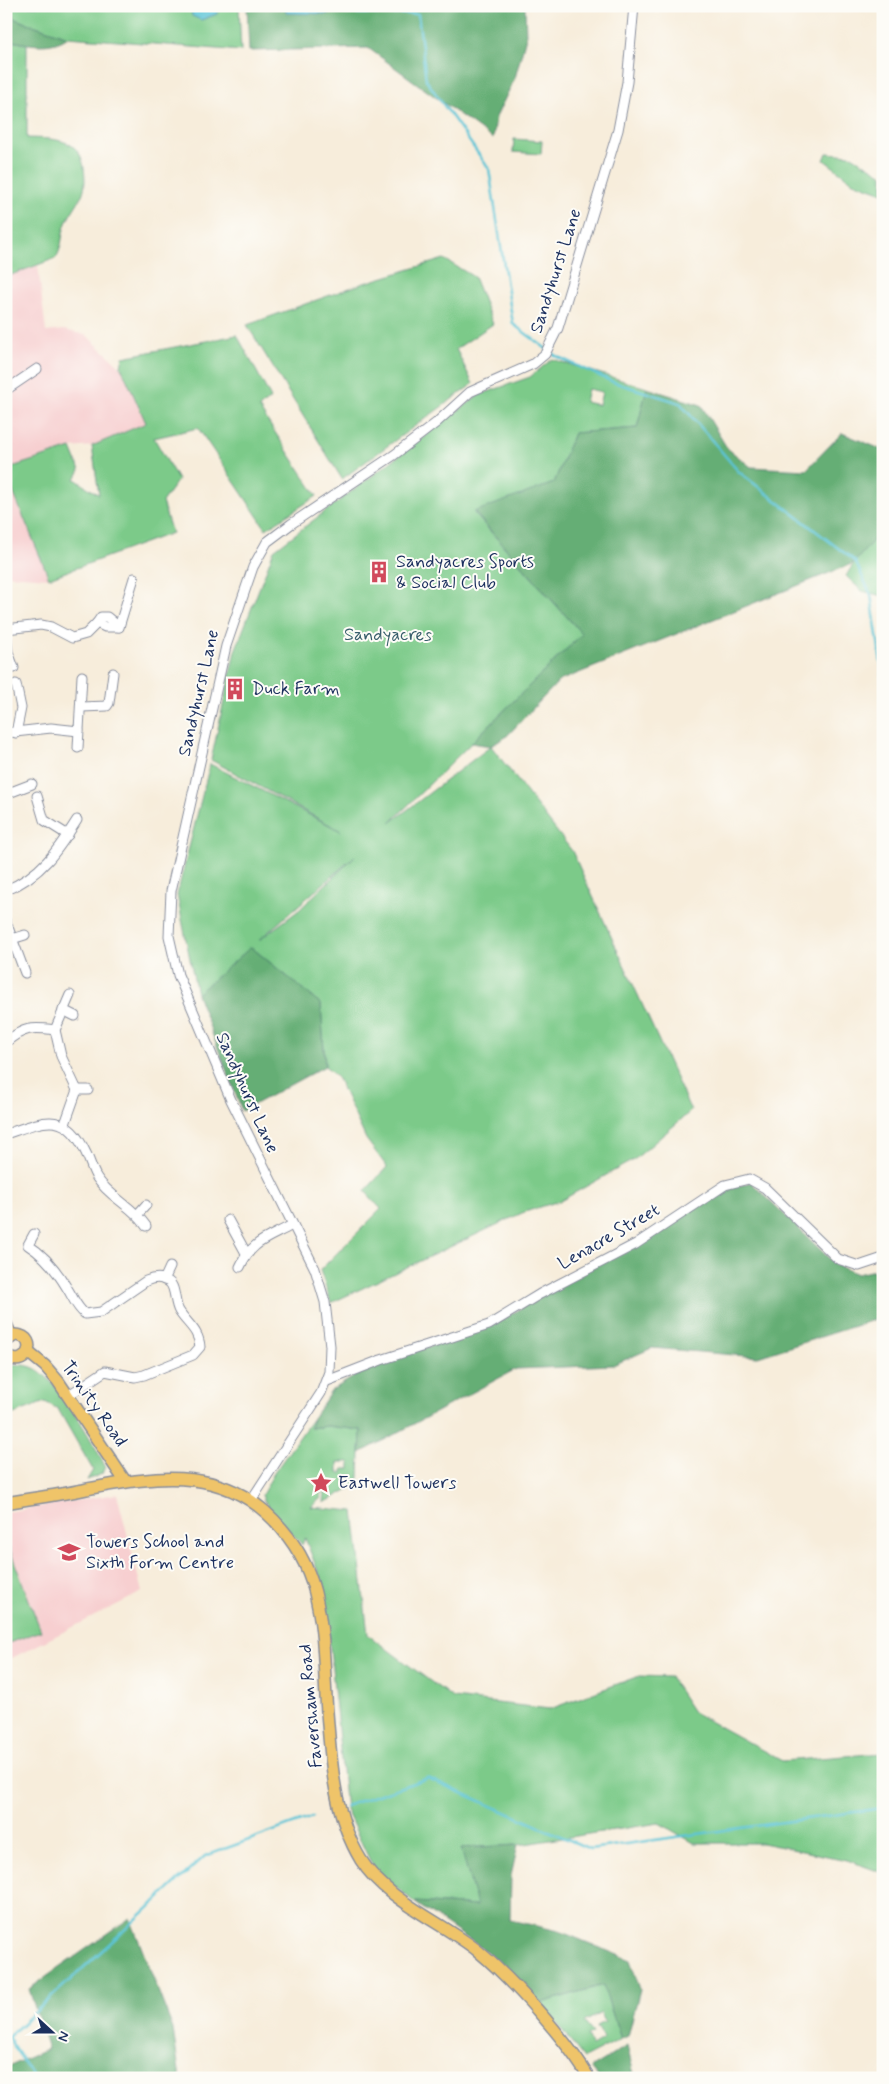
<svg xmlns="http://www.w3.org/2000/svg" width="889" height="2084" font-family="Mynerve,sans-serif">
<rect width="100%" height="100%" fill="#fdfcf7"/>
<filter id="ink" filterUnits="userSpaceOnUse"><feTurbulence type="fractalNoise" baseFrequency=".02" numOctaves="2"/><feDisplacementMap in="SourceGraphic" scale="10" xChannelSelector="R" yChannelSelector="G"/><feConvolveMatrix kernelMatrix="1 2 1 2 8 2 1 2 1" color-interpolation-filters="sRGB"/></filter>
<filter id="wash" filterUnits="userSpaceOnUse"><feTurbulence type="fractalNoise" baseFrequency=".0096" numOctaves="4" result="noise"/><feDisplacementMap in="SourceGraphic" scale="20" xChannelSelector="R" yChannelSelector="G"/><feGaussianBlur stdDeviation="1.12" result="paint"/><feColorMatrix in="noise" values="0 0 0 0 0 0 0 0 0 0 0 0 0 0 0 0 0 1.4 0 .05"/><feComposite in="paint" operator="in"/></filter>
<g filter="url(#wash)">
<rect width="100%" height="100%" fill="#f7eddb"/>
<!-- built -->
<g fill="#f7cfd0">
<polygon points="38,266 46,332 64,330 86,335 106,353 121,367 146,423 92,446 71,448 6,469 6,277"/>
<polygon points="6,475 49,578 6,575"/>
<polygon points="117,1494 142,1592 6,1661 6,1512"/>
</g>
<!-- green -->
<g fill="#7cca89" stroke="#4c7c74" fill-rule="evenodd">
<polygon points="9,6 239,6 241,51 68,37 15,19"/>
<path d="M6,40L27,44V138C53,139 80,137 84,168C85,177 86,186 82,195C78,204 71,212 67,221C61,233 63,247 56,258L6,277Z"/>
<polygon points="514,139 542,141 541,154 513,152"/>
<polygon points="827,153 850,155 883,175 883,193 853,182 824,160"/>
<polygon points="444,259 474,277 493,324 456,349 473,384 342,479 247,325 361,284"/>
<polygon points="237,335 271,398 259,408 317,496 266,529 198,428 154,438 178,480 162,502 172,533 49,578 6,475 6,469 71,448 80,470 75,479 99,495 92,446 146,423 121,367 123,357"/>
<path d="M552,359L647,388L637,428L574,433L554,483L474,513L582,634L390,823L491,746L572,851L691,1111L635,1159L562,1200L522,1213L331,1303L320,1270L381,1209L365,1191L387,1167L366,1139L338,1079L325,1066L321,1004L251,947L197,994L177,895L210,764L341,831L211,760L235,651L274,550L479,395L530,377ZM588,389L602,392L599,405L585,402ZM355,856L299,910L259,940Z"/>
<polygon points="883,529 883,596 862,591 846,576 855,561"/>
<path d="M6,1364C17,1365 27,1364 36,1369C59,1381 93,1442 105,1466L102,1474L87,1480L93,1470L58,1409L45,1402L6,1417Z"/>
<path d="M313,1418L311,1428L327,1426L361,1430L359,1478L356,1485L324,1503L326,1477L322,1476L321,1479H317V1487H321V1498L311,1507L354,1511L368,1635L453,1698L550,1709L639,1676L670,1677L693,1712L782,1761L883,1753V1873L847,1860L762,1843H694L659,1823L518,1845L462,1848L478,1906L414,1902L373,1867L346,1810L324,1587L305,1538L302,1545C292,1532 265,1508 262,1495L274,1473ZM338,1462H350V1469H343V1473H338Z"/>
<polygon points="6,1540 41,1631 6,1644"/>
<path d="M603,1985L621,2039L584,2058L541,2003ZM601,2013L605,2022L597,2026L604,2039L592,2046L587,2036L593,2033L584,2022Z"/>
</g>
<!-- forest -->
<g fill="#65ae75" stroke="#406e6a">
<path d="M6,6H9L15,19L68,37C50,50 28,44 6,40Z"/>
<polygon points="247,6 525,6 526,37 515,78 496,117 493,139 368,48 249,51"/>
<polygon points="647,388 701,405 727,448 751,467 806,470 842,433 883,450 883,529 854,563 559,681 506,737 491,746 471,743 582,634 474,512 554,483 574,433 637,428"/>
<polygon points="251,947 321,1004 325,1066 242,1111 197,994"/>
<polygon points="751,1182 836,1265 857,1274 883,1268 883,1317 758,1357 652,1348 613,1365 516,1369 360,1453 361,1430 327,1426 310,1428 313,1418 332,1390 375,1364 490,1327 542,1295 726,1190"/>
<polygon points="518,1845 511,1876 510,1920 559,1931 630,1960 640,1989 628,2036 621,2039 603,1985 541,2003 487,1952 414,1902 477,1906 461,1848"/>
<polygon points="130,1918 173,2029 180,2078 6,2078 6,2068 48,2049 29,1989"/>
<polygon points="627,2046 635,2078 599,2078 591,2068"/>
</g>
<!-- water -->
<g fill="#5cc5d7" stroke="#3c7a9a">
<polygon points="191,6 218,6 218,7 217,14 201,20 192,16"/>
<polygon points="286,6 327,6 328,14 286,13"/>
</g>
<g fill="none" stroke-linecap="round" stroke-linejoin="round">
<!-- stream -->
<g stroke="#5cc5d7" stroke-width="2.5">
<polyline points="330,6 347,13 418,14 426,80 489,169 513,324 556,356 613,382 680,403 739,472 855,561 871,595 883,676"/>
<polyline points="345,1806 428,1778 590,1849 883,1808"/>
<polyline points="34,2078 8,2037 205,1856 312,1817"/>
</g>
</g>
</g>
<g filter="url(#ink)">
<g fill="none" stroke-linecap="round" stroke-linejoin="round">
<!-- minor casing -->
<g stroke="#898e9c" stroke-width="11">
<g id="minor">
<polyline points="6,390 37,369"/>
<polyline points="97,623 101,617 107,617 119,627"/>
<polyline points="6,629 41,625 51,627 72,638 86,634 97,623 105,627 119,627 134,578"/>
<polyline points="6,632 8,652 14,668"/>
<polyline points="16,684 21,708 16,733"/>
<polyline points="82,707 107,706 109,703 113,673"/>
<polyline points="6,733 51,728 79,731"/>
<polyline points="78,748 82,676"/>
<polyline points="6,794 32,784"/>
<polyline points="37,796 44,820 68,835"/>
<path d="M6,890C41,876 58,850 77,820"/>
<polyline points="6,922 25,973"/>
<polyline points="12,939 25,935"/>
<polyline points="63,1010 75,1016"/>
<path d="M6,1042C24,1027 32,1027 55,1030"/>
<polyline points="77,1090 88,1090"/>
<polyline points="65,1124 77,1090 61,1056 55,1030 70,995"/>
<path d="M6,1134C43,1121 66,1109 86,1153C90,1161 92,1170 97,1178C110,1198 133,1206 146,1226"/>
<polyline points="138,1214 146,1205"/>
<polyline points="228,1220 246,1253"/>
<path d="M34,1234L28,1245C44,1255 57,1271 67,1288C73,1297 76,1307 85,1314L101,1312L146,1281C153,1278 162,1277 169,1282C176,1287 174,1303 179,1311C187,1324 199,1330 200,1347L193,1355L144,1375L135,1377L105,1371L69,1395"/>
<path d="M240,1267C251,1241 269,1238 292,1225"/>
<polyline points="164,1280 170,1267"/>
<polyline points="327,1381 381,1360 489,1325 540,1294 636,1244 725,1185 749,1179 765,1188 838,1259 859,1266 883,1258"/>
<polyline points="252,1499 321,1393 329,1372 330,1346 325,1302 315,1269 231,1100 178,975 169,936 171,891 226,646 253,567 267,542 291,524 394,455 436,423 470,392 533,364 545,354 558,328 618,130 627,82 634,6"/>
</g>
</g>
<!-- major casing -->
<g stroke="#898e9c" stroke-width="14">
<g id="major">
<polyline points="6,1324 11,1336"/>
<path d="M6,1341L15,1335C42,1336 24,1374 6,1354"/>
<polyline points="29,1353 45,1366 58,1381 125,1481"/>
<path d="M6,1503C33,1498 60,1495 87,1489C160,1475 229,1465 282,1529C299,1549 312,1575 317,1602C325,1638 324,1675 327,1712C331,1762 334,1816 361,1860C386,1900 442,1922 478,1951C513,1980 566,2039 589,2078"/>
</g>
</g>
<!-- minor -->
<use href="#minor" stroke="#fff" stroke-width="9"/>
<!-- major -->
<use href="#major" stroke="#efc469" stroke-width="11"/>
</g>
</g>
<!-- icons -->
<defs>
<g id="building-bare" transform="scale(1.725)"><path d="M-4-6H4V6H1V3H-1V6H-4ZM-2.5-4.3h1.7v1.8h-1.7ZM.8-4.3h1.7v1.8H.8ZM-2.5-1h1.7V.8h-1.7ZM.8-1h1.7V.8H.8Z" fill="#d1495b" stroke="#fdfcf7" stroke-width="2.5" paint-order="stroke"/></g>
<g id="sight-bare" transform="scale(1.725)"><path d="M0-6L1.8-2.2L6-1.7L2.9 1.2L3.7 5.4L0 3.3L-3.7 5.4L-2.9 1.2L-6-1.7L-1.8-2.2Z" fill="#d1495b" stroke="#fdfcf7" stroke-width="2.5" paint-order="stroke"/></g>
<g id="school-bare" transform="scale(1.725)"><path d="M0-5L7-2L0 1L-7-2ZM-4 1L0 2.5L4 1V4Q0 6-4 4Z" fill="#d1495b" stroke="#fdfcf7" stroke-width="2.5" paint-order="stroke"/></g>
</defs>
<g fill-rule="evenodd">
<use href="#building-bare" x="379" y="572"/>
<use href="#building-bare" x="235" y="689"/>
<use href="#sight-bare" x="321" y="1483"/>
<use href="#school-bare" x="69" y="1552"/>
</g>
<g text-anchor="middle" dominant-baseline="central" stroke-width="4" stroke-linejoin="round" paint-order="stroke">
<!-- street labels -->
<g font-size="18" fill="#1b2f5e" stroke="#fdfcf7">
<text transform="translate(556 271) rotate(-72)">Sandyhurst Lane</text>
<text transform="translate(199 693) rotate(-77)">Sandyhurst Lane</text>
<text transform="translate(247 1093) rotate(66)">Sandyhurst Lane</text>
<text transform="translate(609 1237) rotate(-30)">Lenacre Street</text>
<text transform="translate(94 1404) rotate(55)">Trinity Road</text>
<text transform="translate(311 1706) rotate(-95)">Faversham Road</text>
</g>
<!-- poi labels -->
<g font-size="18" fill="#1b2f5e" stroke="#fdfcf7" text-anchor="start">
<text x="396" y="562">Sandyacres Sports<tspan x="396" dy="21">&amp; Social Club</tspan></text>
<text x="252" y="689">Duck Farm</text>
<text x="338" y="1483">Eastwell Towers</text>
<text x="86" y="1542">Towers School and<tspan x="86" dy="21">Sixth Form Centre</tspan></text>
</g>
<!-- park labels -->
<g font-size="18" fill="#385e6b" stroke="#fdfcf7">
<text x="388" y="635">Sandyacres</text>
</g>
</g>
<!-- margin -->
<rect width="889" height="2084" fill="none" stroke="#fdfcf7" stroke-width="25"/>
<!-- north arrow -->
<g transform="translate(52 2032) rotate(111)" stroke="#fdfcf7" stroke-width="4" paint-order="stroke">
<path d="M0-4L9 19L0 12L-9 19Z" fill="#1b2f5e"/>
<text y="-8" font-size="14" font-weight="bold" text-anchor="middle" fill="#1b2f5e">N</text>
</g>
</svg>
